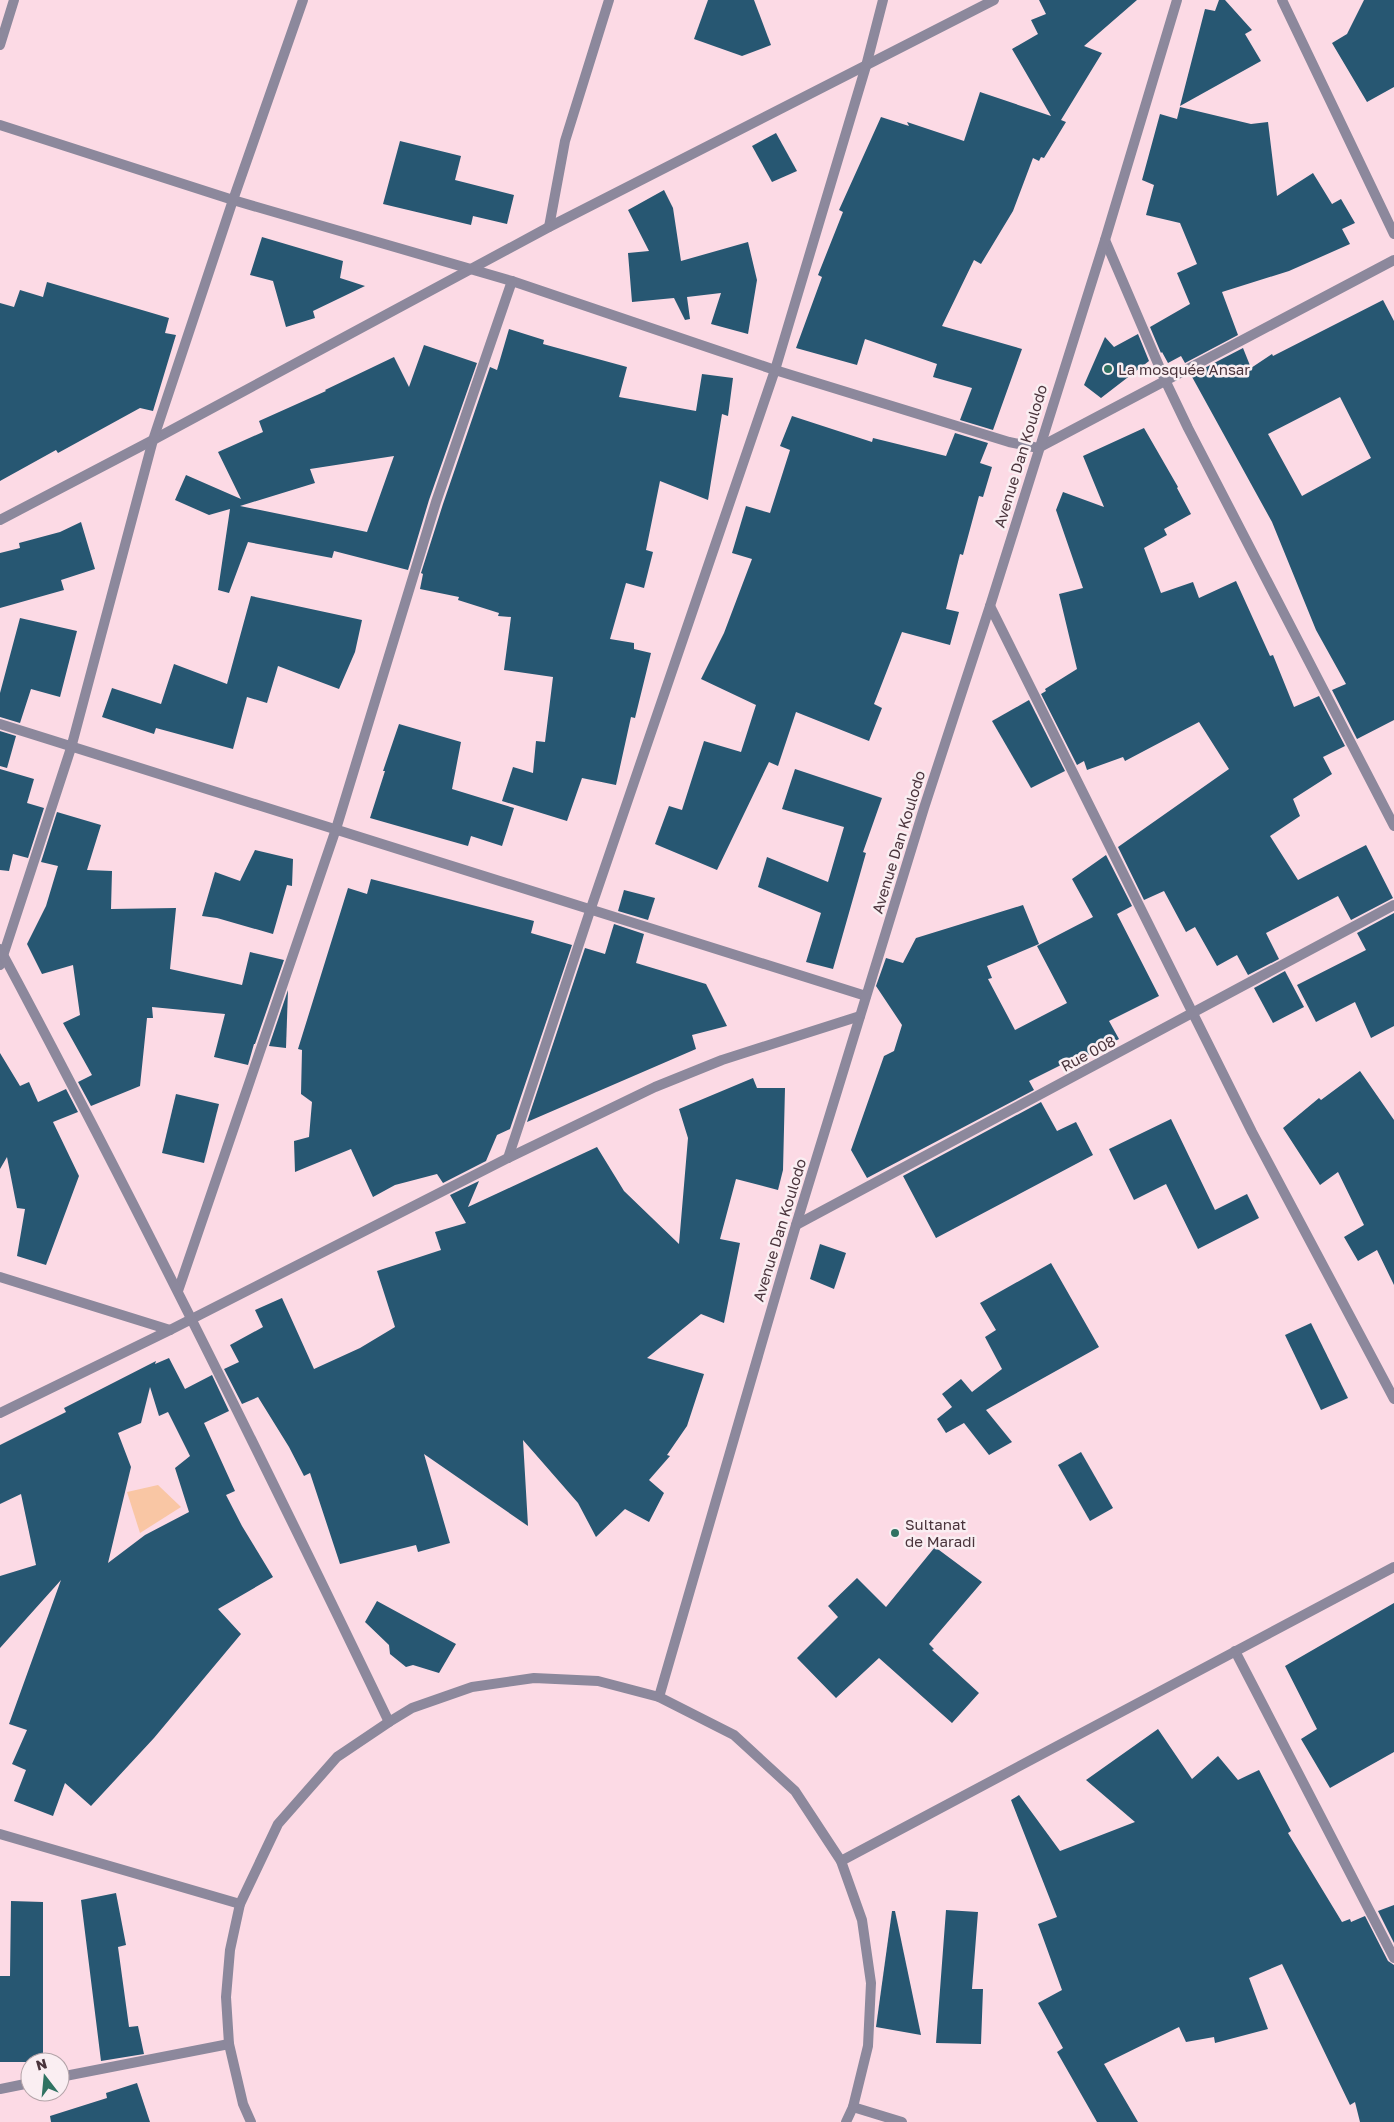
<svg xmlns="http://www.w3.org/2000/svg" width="1394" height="2122" font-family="'Golos Text',sans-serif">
<rect width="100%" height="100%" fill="#fcdae5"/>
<!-- green -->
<polygon fill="#f9c6a4" points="158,1485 181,1507 140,1533 127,1492"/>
<!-- building -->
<g fill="#275772" fill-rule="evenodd">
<polygon points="708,0 754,0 771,45 742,56 694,39"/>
<polygon points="1039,0 1137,0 1084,46 1102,53 1061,120 1066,122 1044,158 1041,157 1039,161 1033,158 1013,211 981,264 974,260 942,326 1022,349 993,430 960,420 972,388 933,377 937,364 865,339 857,365 796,348 822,277 818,275 843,212 839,210 881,117 909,126 907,122 964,141 980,92 1051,116 1012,49 1038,34 1031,20 1046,14"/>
<polygon points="1219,0 1225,0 1252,30 1245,34 1261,61 1180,106 1205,9 1215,11"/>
<polygon points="1364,0 1394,0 1394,87 1367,102 1332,43 1347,34"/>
<polygon points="1180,107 1251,124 1268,122 1277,196 1313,173 1332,204 1341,199 1355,223 1342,229 1350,244 1289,271 1222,292 1238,335 1185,363 1181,356 1168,363 1162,352 1161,353 1150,327 1190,304 1177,273 1197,264 1180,223 1146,215 1154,185 1142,180 1160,114 1177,119"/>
<polygon points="776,133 797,171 772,182 752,146"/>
<polygon points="400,141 461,156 455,180 514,195 507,224 473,216 471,225 383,204"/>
<polygon points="664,190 673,208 681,261 748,242 757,280 748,334 711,324 721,293 687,297 690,319 685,320 674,298 632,302 628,253 649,251 628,210"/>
<polygon points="262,237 343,261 340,278 365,286 313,311 315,318 286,327 273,281 250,275"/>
<polygon points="47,282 169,318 165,333 176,335 153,411 140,408 58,453 56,450 0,481 0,303 14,307 20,290 43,297"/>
<path d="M1383,300L1394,321V720L1357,739L1332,690L1346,684L1316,630L1272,522L1191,375L1243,348L1251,368L1272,354L1273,356ZM1340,397L1371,458L1302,496L1268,434Z"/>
<polygon points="509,329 544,340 543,344 627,367 619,397 696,411 702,374 733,378 728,416 722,414 708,500 660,481 646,550 653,552 644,588 626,583 610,639 634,643 634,649 651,653 635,718 631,717 616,785 582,778 567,821 502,801 513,767 533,773 536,741 545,742 553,677 504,670 511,617 498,616 499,613 458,600 459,597 420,589 423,574 421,573 443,504 490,367 497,370"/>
<polygon points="1138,334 1149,361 1101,398 1084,385 1105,337 1114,347"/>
<path d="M424,345L477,363L429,500L408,570L334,551L332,558L248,542L229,593L218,590L230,509L209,515L175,500L186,475L241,499L218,452L263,432L259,421L326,391L325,390L394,357L409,387ZM394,456L367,532L240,506L315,483L310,469Z"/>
<polygon points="792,416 872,442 873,438 946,456 955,433 988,443 980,463 992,467 983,497 979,496 963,555 960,554 946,609 959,612 950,645 902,632 874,704 882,708 869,741 796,712 778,766 769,762 717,870 655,844 669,806 682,810 704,741 741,752 756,705 701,679 724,633 752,559 732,553 746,506 770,513 790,450 780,446"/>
<polygon points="1144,428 1178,487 1177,488 1191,514 1164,529 1167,535 1144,548 1161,593 1193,582 1199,598 1236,581 1270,656 1273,655 1294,707 1319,696 1345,746 1323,757 1332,774 1293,799 1300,816 1270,836 1298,880 1366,845 1393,898 1351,920 1338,896 1266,933 1279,959 1248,975 1237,955 1217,966 1195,927 1186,932 1164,891 1144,900 1118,847 1229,769 1199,722 1125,761 1123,757 1087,770 1084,761 1077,765 1041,694 1046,691 1045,689 1077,669 1059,594 1083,588 1056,510 1063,492 1104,507 1083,456"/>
<polygon points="81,522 95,569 61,580 64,590 0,608 0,553 20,548 19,543 60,532"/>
<polygon points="251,596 362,620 355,652 339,689 278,666 267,703 247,697 233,749 156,728 154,734 102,717 112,688 161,704 174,664 227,684"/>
<polygon points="20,618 77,631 60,697 31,689 20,723 0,717 0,693"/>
<polygon points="1029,700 1065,771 1031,788 992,721"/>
<polygon points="399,724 461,742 452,789 514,808 502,846 471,836 468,846 370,818 385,771 383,771"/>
<polygon points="0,731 16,736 7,768 0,766"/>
<polygon points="0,769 34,779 27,803 44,808 28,858 13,854 9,871 0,870"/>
<polygon points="795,769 882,798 863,852 866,853 833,969 806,962 821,913 758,887 767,857 828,882 844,827 782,809"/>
<polygon points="57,812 101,825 87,870 112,871 111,909 176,908 170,969 242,985 250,952 284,960 255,1044 254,1044 248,1065 214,1057 225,1014 152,1007 153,1018 147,1018 140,1086 91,1106 78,1082 92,1075 63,1023 80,1015 73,965 42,974 27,944 46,906 58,866 41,862"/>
<polygon points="255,850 293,859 292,886 287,885 273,934 217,918 202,916 215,872 240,881"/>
<polygon points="1106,855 1132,906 1117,914 1159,996 1109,1021 1119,1039 1085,1057 1083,1054 1029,1081 1034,1090 867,1178 851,1150 884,1056 894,1051 902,1025 876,986 886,958 903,963 916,938 1023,905 1039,944 987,966 992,978 988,979 1015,1030 1067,1003 1037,946 1093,917 1072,879"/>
<polygon points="371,879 534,921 531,933 572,945 510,1129 497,1135 486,1161 443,1183 437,1174 395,1185 373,1197 351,1149 295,1172 294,1141 309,1137 312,1102 301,1094 302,1050 298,1049 348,888 367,894"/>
<polygon points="624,890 655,898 648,920 618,911"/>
<polygon points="1394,913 1394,1026 1371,1038 1355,1002 1316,1022 1297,985 1366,950 1357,933"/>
<polygon points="614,924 644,934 636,963 706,984 727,1026 692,1035 696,1049 527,1122 585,948 605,954"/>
<polygon points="1285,971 1304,1007 1273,1023 1254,988"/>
<polygon points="288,990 286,1048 269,1046"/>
<polygon points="0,1053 20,1086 29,1082 38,1102 66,1089 78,1112 53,1122 79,1176 46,1265 17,1256 25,1209 17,1208 7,1157 0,1169"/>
<polygon points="1360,1071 1394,1120 1394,1285 1377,1250 1358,1261 1344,1237 1364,1225 1338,1172 1320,1185 1283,1128 1319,1098 1321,1100"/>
<polygon points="753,1078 757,1088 785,1088 783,1170 778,1190 736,1179 720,1239 740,1243 724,1323 701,1314 647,1358 704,1374 687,1426 667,1455 670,1456 649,1480 664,1493 649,1522 625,1509 596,1537 578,1503 523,1440 528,1526 424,1454 450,1543 418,1552 416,1545 340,1564 310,1473 304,1476 289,1447 258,1397 242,1404 224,1369 239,1362 230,1345 263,1327 255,1310 282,1298 314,1369 360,1348 395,1327 377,1271 441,1250 435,1232 466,1223 450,1195 479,1181 468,1207 597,1147 624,1191 679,1244 688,1138 679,1109"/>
<polygon points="176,1094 219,1104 204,1163 162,1153"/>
<polygon points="1041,1102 1057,1131 1076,1122 1093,1155 936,1238 903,1176"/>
<polygon points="1171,1119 1215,1210 1247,1194 1259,1218 1198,1249 1166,1184 1134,1200 1109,1149"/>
<polygon points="820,1244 846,1253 834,1289 810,1279"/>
<polygon points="1051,1263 1099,1347 986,1410 1012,1442 989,1455 964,1423 946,1433 937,1419 952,1407 942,1394 961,1379 972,1392 1002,1369 985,1337 996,1330 980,1303"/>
<polygon points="1311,1323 1348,1398 1321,1410 1285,1335"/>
<path d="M169,1358L185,1389L212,1375L229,1411L204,1423L235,1491L226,1495L242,1526L273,1577L218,1609L241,1634L154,1738L91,1806L65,1783L53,1816L14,1801L26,1770L12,1764L27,1730L9,1724L61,1580L0,1648V1576L36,1565L21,1494L0,1504V1445L66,1412L64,1408L156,1361L155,1364ZM150,1387L159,1416L168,1412L190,1456L175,1468L189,1512L145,1535L108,1563L131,1467L118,1433L141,1423Z"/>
<polygon points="1081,1452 1113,1508 1090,1521 1058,1465"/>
<polygon points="935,1547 982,1582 929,1644 934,1649 932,1650 979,1693 952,1723 879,1658 836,1698 797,1658 838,1617 828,1606 857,1578 886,1607"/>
<polygon points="377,1601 456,1644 439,1673 413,1665 406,1667 390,1654 389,1645 365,1622"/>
<polygon points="1394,1603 1394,1752 1330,1788 1301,1739 1317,1729 1285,1666"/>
<polygon points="1158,1729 1192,1779 1218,1756 1238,1780 1259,1770 1291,1831 1288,1833 1342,1922 1350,1919 1351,1922 1365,1916 1388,1961 1394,1965 1394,2122 1360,2122 1355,2102 1350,2105 1282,1964 1249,1978 1268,2029 1215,2043 1214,2037 1186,2042 1179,2027 1104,2064 1138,2122 1097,2122 1057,2052 1063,2048 1038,2003 1062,1990 1038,1924 1057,1917 1011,1800 1019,1795 1060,1851 1135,1822 1086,1780"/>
<polygon points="116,1893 126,1945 118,1947 129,2027 138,2026 144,2054 101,2061 81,1900"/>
<polygon points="11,1901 43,1902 43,2062 0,2062 0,1976 10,1976"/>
<polygon points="1394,1905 1394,1943 1378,1911"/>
<polygon points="946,1910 978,1912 972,1989 983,1989 981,2044 936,2043"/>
<polygon points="892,1911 895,1911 921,2035 876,2027"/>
<polygon points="137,2083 150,2122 51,2122 50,2116 107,2098 106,2093"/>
</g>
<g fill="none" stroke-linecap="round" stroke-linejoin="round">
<!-- minor -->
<g stroke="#8c889c" stroke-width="10">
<polyline points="1282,0 1394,234"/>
<polyline points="0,45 14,0"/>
<polyline points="0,125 233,200 512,281 775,370 1009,442 1038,448 1394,260"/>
<polyline points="549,227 565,141 609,0"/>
<polyline points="1105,240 1165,380 1188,428 1394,826"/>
<polyline points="0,520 153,440 549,227 994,0"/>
<polyline points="990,606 1252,1132 1394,1399"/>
<polyline points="0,724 866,996"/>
<polyline points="0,965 71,748 153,440 233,200 303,0"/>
<polyline points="508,1158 591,908 775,370 866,66 883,0"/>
<polyline points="796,1225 1394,905"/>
<polyline points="0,1277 170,1330"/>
<polyline points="178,1291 336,829 436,502 512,281"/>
<polyline points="0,1413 170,1330 508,1158 655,1087 722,1060 860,1016"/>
<polyline points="1235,1651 1394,1958"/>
<polyline points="0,1834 240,1904"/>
<polyline points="841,1861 1394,1567"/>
<polyline points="60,2077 229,2044"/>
<polyline points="0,2089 30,2083"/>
</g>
<!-- tertiary -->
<g stroke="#8c889c" stroke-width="10">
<path d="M0,949C136,1203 264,1462 389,1722"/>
<polyline points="659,1697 796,1225 924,808 990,606 1105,240 1177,0"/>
<polyline points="853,2107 902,2122"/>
<polyline points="251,2122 243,2104 229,2044 226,1997 230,1950 240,1904 278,1824 337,1757 389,1722 412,1708 472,1687 534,1678 598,1681 659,1697 734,1735 795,1791 841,1861 862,1920 871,1983 868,2046 853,2107 846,2122"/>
</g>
</g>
<!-- markers -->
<g fill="#307262" stroke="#faeef2" stroke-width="2">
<circle cx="1108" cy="369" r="5"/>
<circle cx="895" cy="1533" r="5"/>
</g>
<g text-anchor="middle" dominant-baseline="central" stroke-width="5" stroke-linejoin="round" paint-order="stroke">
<!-- poi labels -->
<g font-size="15" fill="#4a343c" stroke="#faeef2" text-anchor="start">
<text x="1118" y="369">La mosquée Ansar</text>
<text x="905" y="1524">Sultanat<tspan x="905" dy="17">de Maradi</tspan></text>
</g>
<!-- street labels -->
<g font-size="15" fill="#4a343c" stroke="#faeef2">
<text transform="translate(1020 456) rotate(-73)">Avenue Dan Koulodo</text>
<text transform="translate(898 842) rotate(-73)">Avenue Dan Koulodo</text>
<text transform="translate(1088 1053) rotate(-28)">Rue 008</text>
<text transform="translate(779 1230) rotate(-73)">Avenue Dan Koulodo</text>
</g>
</g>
<!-- north arrow -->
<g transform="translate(45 2077) rotate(344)"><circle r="24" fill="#faeef2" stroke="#b4a4a9"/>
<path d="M0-4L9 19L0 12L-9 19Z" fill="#307262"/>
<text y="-8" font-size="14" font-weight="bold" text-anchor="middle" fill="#4a343c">N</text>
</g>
</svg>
